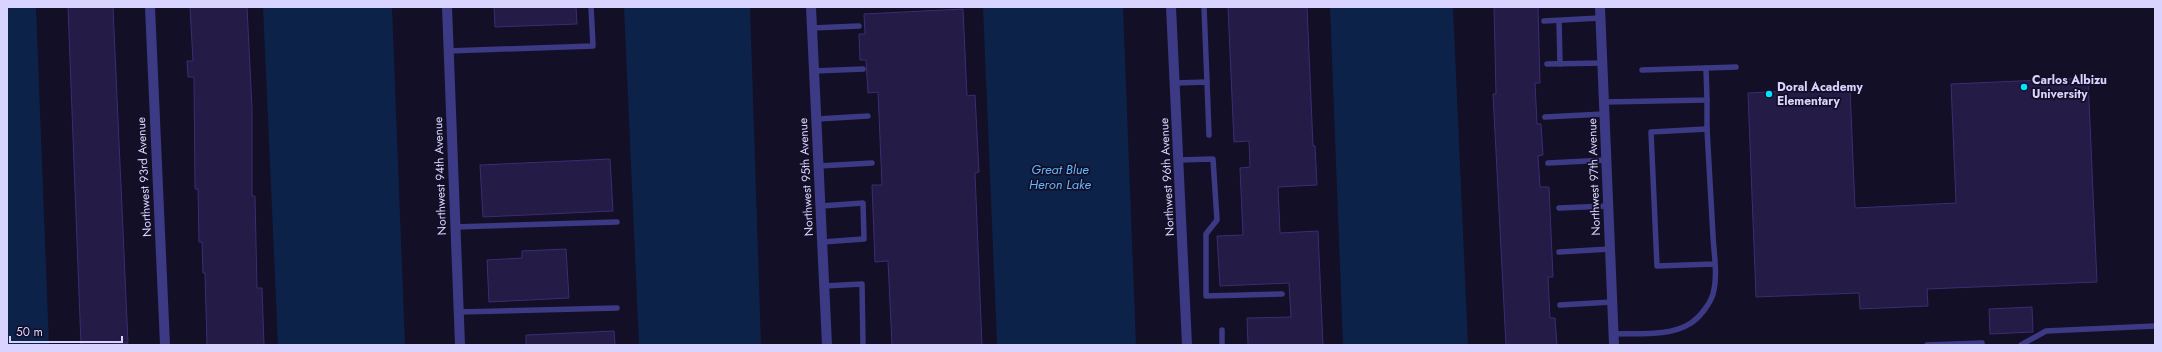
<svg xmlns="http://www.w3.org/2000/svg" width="2162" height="352" font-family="Jost,sans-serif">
<rect width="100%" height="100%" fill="#130f26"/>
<!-- water -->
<g fill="#0c2248">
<polygon points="7,7 36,7 49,345 7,345"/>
<polygon points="263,7 392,7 405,345 278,345"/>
<polygon points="624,7 750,7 761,345 639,345"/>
<polygon points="983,7 1123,7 1136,345 997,345"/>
<polygon points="1330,7 1453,7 1468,345 1343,345"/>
</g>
<!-- building -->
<g fill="#241b47" stroke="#3b2d73">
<polygon points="68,7 113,7 128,343 117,343 117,345 81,345"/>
<polygon points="190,7 247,7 252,108 252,196 255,196 257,288 262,288 264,345 207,345 205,273 203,273 202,242 199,242 198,189 195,189 194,77 188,77 187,61 193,61"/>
<polygon points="494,7 576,7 577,24 495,27"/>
<polygon points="1228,7 1307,7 1313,146 1315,146 1317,185 1278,187 1280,233 1318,231 1323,345 1248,345 1247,318 1291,317 1289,283 1220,286 1217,236 1243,235 1240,168 1250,167 1249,141 1234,142"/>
<polygon points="1494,7 1538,7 1540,83 1535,83 1537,124 1541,124 1543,155 1538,156 1540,187 1549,187 1553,277 1548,277 1550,318 1555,318 1557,345 1506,345 1493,94 1496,94"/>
<polygon points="963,9 967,96 975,95 979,172 975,173 982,345 892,345 888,261 875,262 872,185 882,185 878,92 868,93 866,60 860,60 859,34 865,34 864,14"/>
<polygon points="2088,78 2097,282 1927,289 1928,306 1860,309 1859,293 1756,297 1748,93 1850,88 1855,208 1956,203 1951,84"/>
<polygon points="610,159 613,211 483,217 480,165"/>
<polygon points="566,249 569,298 489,302 487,260 522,258 522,251"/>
<polygon points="2032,307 2033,332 1990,334 1989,309"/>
<polygon points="614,331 615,345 526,345 526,335"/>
</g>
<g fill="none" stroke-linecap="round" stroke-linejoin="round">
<!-- service -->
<g stroke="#3d3a85" stroke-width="5.5">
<polyline points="1204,7 1207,82"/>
<polyline points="1544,21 1600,18"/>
<polyline points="1559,21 1560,64"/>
<polyline points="812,28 859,26"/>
<polyline points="448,51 593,46 591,7"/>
<polyline points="1547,64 1602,63"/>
<polyline points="1706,68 1736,67"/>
<polyline points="814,71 863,69"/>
<polyline points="1175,83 1207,82 1209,135"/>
<polyline points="1707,100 1707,129"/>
<polyline points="1604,102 1707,100 1706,68 1642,70"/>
<polyline points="1545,117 1604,114"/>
<polyline points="817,119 868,116"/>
<polyline points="1179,160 1213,159 1217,220 1206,234 1206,296 1282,294"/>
<polyline points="1548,163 1606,160"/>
<polyline points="819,166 872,163"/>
<polyline points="821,206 863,203 864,239 822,242"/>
<polyline points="1559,208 1608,206"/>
<polyline points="454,227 617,222"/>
<polyline points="1559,252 1610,249"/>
<polyline points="824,286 862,284 863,345"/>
<polyline points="1560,305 1612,302"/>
<polyline points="458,312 617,308"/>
<polyline points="1222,330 1222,345"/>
<path d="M1613,334C1638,333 1670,337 1691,323C1700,317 1710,304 1713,294C1718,275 1714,255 1713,236C1711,200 1709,165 1707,129L1651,132L1657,266L1714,264"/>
<polyline points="1927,345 1982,343"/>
<polyline points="2021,345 2046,331 2155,326"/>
</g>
<!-- minor -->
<g stroke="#3d3a85" stroke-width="10">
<polyline points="150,7 165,345"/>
<polyline points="447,7 460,345"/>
<polyline points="811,7 827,345"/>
<polyline points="1171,7 1187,345"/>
</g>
<!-- tertiary -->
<polyline stroke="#3d3a85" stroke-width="10" points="1600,7 1614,345"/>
</g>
<!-- markers -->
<g fill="#00e5ff" stroke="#130f26" stroke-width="1.5">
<circle cx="2024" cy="87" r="4"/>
<circle cx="1769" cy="94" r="4"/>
</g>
<g text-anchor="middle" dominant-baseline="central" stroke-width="3.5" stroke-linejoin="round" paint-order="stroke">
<!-- poi labels -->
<g font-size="12" font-weight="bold" fill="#d9d4ff" stroke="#130f26" text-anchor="start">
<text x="2032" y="80">Carlos Albizu<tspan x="2032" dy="14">University</tspan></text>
<text x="1777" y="87">Doral Academy<tspan x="1777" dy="14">Elementary</tspan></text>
</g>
<!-- street labels -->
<g font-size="12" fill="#d9d4ff" stroke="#130f26">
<text transform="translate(440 176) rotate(-92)">Northwest 94th Avenue</text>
<text transform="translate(144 177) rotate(-93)">Northwest 93rd Avenue</text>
<text transform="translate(806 177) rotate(-93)">Northwest 95th Avenue</text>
<text transform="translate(1167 177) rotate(-93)">Northwest 96th Avenue</text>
<text transform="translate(1594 177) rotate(-92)">Northwest 97th Avenue</text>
</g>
<!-- water labels -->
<g font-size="13" font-style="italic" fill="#62b6ff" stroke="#130f26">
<text x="1060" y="169">Great Blue<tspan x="1060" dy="15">Heron Lake</tspan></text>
</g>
</g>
<!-- border -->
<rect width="2162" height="352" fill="none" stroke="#d9d4ff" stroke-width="16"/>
<!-- scale -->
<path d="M10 336v6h112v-6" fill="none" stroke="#d9d4ff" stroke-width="2"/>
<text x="16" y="336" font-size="12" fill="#d9d4ff" stroke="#130f26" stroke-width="3" paint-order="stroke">50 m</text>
</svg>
